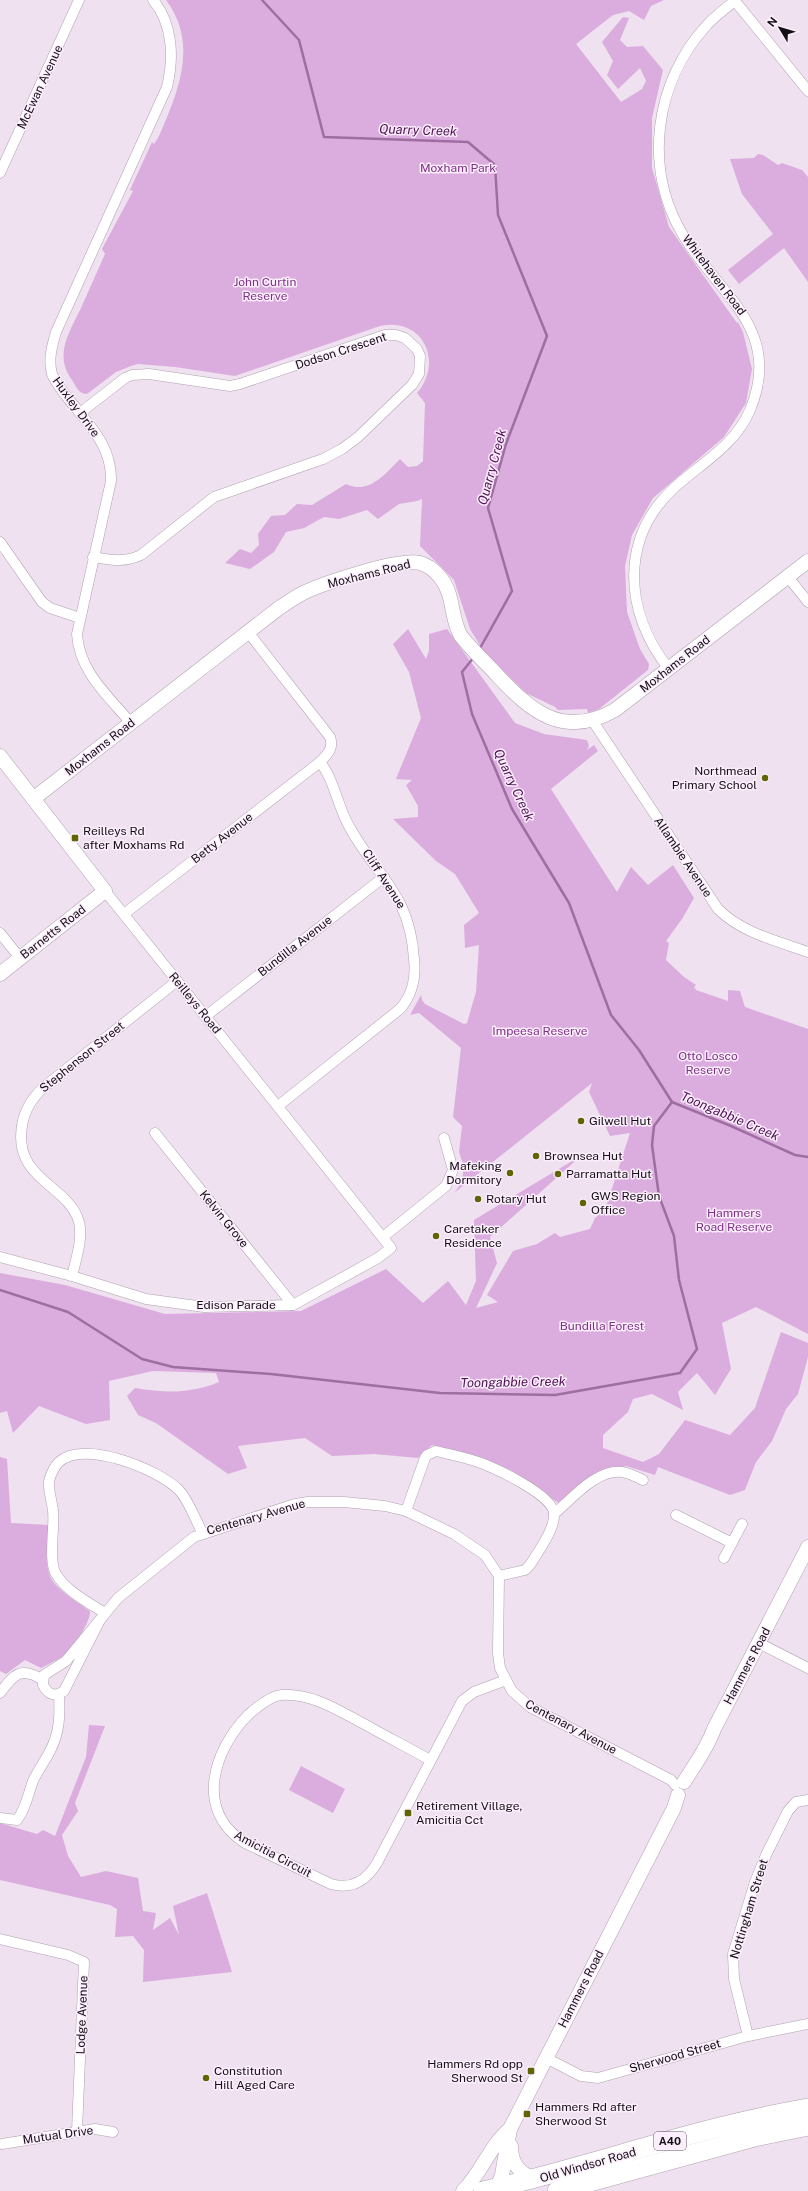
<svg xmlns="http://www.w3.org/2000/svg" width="808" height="2191" font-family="'Public Sans',sans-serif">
<rect width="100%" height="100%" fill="#efe1f0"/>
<!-- green -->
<g fill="#dbacde">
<path d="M166,0H664L651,6L644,20L629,11L613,15L576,44L621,102L642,89L646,81L640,68L618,89L607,75L613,61L602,42L623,17L629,18L620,40L627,47L643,46L663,70L652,118V168L669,227L737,323L738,322L743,332L752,369L746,403L724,437L653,498L632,535L625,566L627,612L640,649L649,664L648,670L599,709L588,713L587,709L558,710L555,707L526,693L484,652L470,629L454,580L420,546L422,499L417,501L399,504L378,519L367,510L339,519L324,517L304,528L286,532L274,552L250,569L225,563L240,549L251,553L259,545L258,534L271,516L285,515L297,504L312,505L346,484C369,495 385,474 400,459L408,467L417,466L423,461L425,403L417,393C444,362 423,317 380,326L235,376L175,367L138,364L131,366L116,372L87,394C80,394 77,389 74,383C53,356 68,335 81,308C89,290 97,272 105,254L102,249L133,191L130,190L152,142L154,144L159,136C178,92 199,44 166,0Z"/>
<polygon points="758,154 763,155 778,165 782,163 802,170 808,177 808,282 784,248 739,284 728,270 773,234 742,194 730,159 754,158"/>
<path d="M408,629L426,659L429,651V634L447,629L515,723L544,734L587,740L589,746L587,750L594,745L598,751L551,789L617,892L631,867L648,885L673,865L694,898L682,919L666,941L669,943L666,960L684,977L696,985L694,987L696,990L728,1001V990L740,991L745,1007L808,1029V1334L756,1307L722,1323L731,1369L715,1395L697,1373L678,1392L683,1410L652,1394L633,1399L628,1412L603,1435V1448L643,1462L659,1454L685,1420L730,1435L755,1408L781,1332L808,1343V1357L798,1394L786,1409L772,1441L756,1462L745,1490L730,1495L658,1467L655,1475L626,1466L593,1476L560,1504L510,1470L468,1454L432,1445L418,1458L374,1454L332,1456L305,1438L238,1446L247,1468L228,1474L156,1423L138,1415L127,1396L135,1388C165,1393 190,1394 219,1382L216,1373L153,1371L109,1381L110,1420L86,1424L39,1406L13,1433L7,1411L0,1413V1273L65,1285L165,1314L301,1311L386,1269L423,1303L448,1281L466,1305L476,1281L474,1220L582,1155L490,1237L497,1263L476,1308L498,1302L487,1295L513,1251L537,1244L555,1233L560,1237L590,1229L595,1218L605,1210L630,1133L610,1136L589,1092L592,1083L454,1193L460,1185L463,1174V1164L459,1152L462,1126L453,1117L461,1048L419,1013L410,1015L421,995L422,1000L425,1004L464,1024L467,1023L476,992L479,945L465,948L464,925L479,913L455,874L436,861L393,819L418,817V806L406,785L412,780L396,779L421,718L409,672L393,644Z"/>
<path d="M0,1457L7,1459L11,1523L49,1525C48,1540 44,1562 50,1576C54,1588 79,1603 90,1611C91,1620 76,1644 68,1652C61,1659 50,1663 41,1668L25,1660L6,1674L0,1671Z"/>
<polygon points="89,1725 105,1726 75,1803 78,1811 62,1835 68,1856 81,1877 106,1871 138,1878 143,1911 156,1913 153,1930 170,1918 179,1935 173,1906 207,1893 232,1972 143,1982 144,1950 133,1936 115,1937 117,1909 110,1905 0,1880 0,1823 37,1834 43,1830 55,1836 86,1757"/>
<polygon points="301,1766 345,1789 333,1813 289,1790"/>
</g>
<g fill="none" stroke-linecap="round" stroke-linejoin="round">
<!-- stream -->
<g stroke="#9e6ea1" stroke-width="2.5">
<polyline points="262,0 299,40 324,137 468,142 495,165 498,215 547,336 506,444 488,508 512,591 479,650"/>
<polyline points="474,657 462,672 472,714 512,809 569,903 611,1015 639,1050 672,1102"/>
<polyline points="672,1102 731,1126 795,1155 808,1157"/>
<polyline points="0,1290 68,1312 142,1359 173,1367 271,1374 440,1393 555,1395 680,1373 697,1349 679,1280 674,1236 659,1196 652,1145 654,1126 672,1102"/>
</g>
<!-- street casing -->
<g stroke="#afa2af" stroke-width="11">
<g id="street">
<polyline points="735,1 808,91"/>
<polyline points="0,173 79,0"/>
<path d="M80,413L125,378L132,375L149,374L230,386L240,384L385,335H396L405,338L417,349L420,356L419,374L412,385L358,437L342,449L323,459L214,497L141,555C123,563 112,560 93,557"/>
<polyline points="0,542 42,602 50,608 80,618"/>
<polyline points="788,577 808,602"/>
<path d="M248,632L330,737C334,748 328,754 320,762C335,781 337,806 350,828C378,878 410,894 414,959C416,978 413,994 400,1009L278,1106"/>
<path d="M669,669C624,613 619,538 675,487C702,463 736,444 750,410C784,329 718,294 683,235C643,169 654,82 707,25C715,16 726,8 736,0"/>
<path d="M592,720L718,909C742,933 777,941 808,952"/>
<path d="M131,723C108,696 79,671 77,634L111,481C112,445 88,424 67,397C62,390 55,382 52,374C48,359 52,346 56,332L167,87C174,58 173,24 153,0"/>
<polyline points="124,914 320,762"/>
<polyline points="0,933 20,958"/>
<polyline points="206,1016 384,877"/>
<polyline points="155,1133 293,1305"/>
<polyline points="383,1237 446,1186 453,1170 444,1138"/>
<polyline points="0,1257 72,1276 146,1299 204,1307 293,1305 378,1258 391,1248 105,891"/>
<path d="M72,1276C76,1259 83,1239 79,1222C69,1185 13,1180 22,1126C24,1111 33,1097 44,1087L177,981"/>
<path d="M406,1511L425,1458L427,1455L436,1451C448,1454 460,1456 472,1460C490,1465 552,1494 554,1513C556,1528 537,1553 530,1565L525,1570L499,1576"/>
<path d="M554,1514C572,1499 596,1469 622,1472C629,1473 637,1477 643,1480"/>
<polyline points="676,1515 732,1543 742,1524"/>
<polyline points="724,1558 732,1543"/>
<path d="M105,1613C89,1603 66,1591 56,1574C48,1561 55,1527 53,1511C52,1501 48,1490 49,1481C51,1474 54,1467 59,1462C83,1439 158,1469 179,1490C189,1501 195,1519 202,1532"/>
<path d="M100,1620L64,1691C55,1697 48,1695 43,1685L44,1675L66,1661L118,1598L194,1537L295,1504L308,1502H344L385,1506L406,1511L454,1534L485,1555L499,1576L498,1653L500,1668L512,1691L530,1707L671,1780L675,1785"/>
<polyline points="759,1643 808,1668"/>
<path d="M0,1693C14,1674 21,1666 43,1680"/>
<path d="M430,1760C409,1748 387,1737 366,1725C339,1711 313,1693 281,1695C270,1696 256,1708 248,1715C212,1752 195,1811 245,1843L331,1884C352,1890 366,1881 377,1863L462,1701L474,1692L506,1680"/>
<path d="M0,1818L17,1820C26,1809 28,1794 33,1781C38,1770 45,1761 50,1751C60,1732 60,1715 59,1694"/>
<polyline points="0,1939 68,1955 84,1962 77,2131"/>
<polyline points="748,2036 734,1979 733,1954 755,1882 766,1855 788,1811 796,1802 808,1800"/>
<polyline points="546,2058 581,2076 598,2078 748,2036 808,2024"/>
<polyline points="2,2144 95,2129 113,2132"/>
</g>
</g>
<!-- secondary casing -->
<g stroke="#afa2af" stroke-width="15">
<g id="secondary">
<polyline points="0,756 105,891 0,974"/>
<path d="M33,799L279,608C287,603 295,597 303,593C324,583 399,558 420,563C428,565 435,571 440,577C455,595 450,618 461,636C472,650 485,662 497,675C531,712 564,739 615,710L808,561"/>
<path d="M684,1782C695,1764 707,1749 714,1729L808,1547"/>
<path d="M511,2146C511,2163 518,2172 534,2179"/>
<polyline points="497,2188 502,2175 510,2129 674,1808 678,1795"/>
<path d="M463,2191C482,2172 491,2144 510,2129"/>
</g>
</g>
<!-- highway casing -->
<g stroke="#afa2af" stroke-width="20">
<g id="highway">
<path d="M483,2191C592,2166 698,2127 808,2108"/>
<polyline points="557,2191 754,2137 808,2126"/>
</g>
</g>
<!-- street -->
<use href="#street" stroke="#fff" stroke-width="10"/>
<!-- secondary -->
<use href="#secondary" stroke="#fff" stroke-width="14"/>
<!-- highway -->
<use href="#highway" stroke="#fff" stroke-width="19"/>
</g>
<!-- markers -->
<g fill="#5e6502" stroke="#fceefd" stroke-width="1.5">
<circle cx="765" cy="778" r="4"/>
<rect x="71" y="834" width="8" height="8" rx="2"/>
<circle cx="581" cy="1121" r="4"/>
<circle cx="536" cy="1156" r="4"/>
<circle cx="510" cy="1173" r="4"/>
<circle cx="558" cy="1174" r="4"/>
<circle cx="478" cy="1199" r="4"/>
<circle cx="583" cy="1203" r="4"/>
<circle cx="436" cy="1236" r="4"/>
<rect x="404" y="1809" width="8" height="8" rx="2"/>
<rect x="527" y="2067" width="8" height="8" rx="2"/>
<circle cx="206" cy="2078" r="4"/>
<rect x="523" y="2110" width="8" height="8" rx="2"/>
</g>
<g text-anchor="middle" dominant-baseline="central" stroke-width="3" stroke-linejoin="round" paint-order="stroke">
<!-- shield labels -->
<rect fill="#fceefd" stroke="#59525a" stroke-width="1" x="654" y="2132" width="32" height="18" rx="3"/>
<g font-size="11" font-weight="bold" fill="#130f14">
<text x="670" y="2141">A40</text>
</g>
<!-- street labels -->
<g font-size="12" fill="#130f14" stroke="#fceefd">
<text transform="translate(40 87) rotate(-65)">McEwan Avenue</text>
<text transform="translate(714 275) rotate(53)">Whitehaven Road</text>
<text transform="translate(341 351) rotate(-18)">Dodson Crescent</text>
<text transform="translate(76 407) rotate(54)">Huxley Drive</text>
<text transform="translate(369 574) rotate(-14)">Moxhams Road</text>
<text transform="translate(675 664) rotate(-38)">Moxhams Road</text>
<text transform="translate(100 747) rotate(-38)">Moxhams Road</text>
<text transform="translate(222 838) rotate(-38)">Betty Avenue</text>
<text transform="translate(683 857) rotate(56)">Allambie Avenue</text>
<text transform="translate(384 879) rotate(57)">Cliff Avenue</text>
<text transform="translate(53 932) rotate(-38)">Barnetts Road</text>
<text transform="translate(295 946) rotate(-38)">Bundilla Avenue</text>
<text transform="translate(195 1003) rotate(51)">Reilleys Road</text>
<text transform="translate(82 1057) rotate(-39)">Stephenson Street</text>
<text transform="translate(224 1219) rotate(51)">Kelvin Grove</text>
<text x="236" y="1305">Edison Parade</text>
<text transform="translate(256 1517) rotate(-16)">Centenary Avenue</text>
<text transform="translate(747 1666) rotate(-62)">Hammers Road</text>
<text transform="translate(571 1727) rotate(28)">Centenary Avenue</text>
<text transform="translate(273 1854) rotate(28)">Amicitia Circuit</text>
<text transform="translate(749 1909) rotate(-73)">Nottingham Street</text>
<text transform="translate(581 1989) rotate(-63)">Hammers Road</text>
<text transform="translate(82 2015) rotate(-88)">Lodge Avenue</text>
<text transform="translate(675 2056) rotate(-16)">Sherwood Street</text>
<text transform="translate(58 2135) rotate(-8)">Mutual Drive</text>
<text transform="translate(588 2165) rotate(-16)">Old Windsor Road</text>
</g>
<!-- park labels -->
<g font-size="12" fill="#7e3086" stroke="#fceefd">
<text x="458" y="168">Moxham Park</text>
<text x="265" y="282">John Curtin<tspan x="265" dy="14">Reserve</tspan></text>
<text x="540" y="1031">Impeesa Reserve</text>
<text x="708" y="1056">Otto Losco<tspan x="708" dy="14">Reserve</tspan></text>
<text x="734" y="1213">Hammers<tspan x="734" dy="14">Road Reserve</tspan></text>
<text x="602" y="1326">Bundilla Forest</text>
</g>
<!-- poi labels -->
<g font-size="12" fill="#130f14" stroke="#fceefd" text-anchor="start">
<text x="757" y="771" text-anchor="end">Northmead<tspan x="757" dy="14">Primary School</tspan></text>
<text x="83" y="831">Reilleys Rd<tspan x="83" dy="14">after Moxhams Rd</tspan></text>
<text x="589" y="1121">Gilwell Hut</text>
<text x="544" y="1156">Brownsea Hut</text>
<text x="502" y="1166" text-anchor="end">Mafeking<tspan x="502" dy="14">Dormitory</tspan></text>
<text x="566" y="1174">Parramatta Hut</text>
<text x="591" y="1196">GWS Region<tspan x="591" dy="14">Office</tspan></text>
<text x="486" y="1199">Rotary Hut</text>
<text x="444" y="1229">Caretaker<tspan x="444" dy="14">Residence</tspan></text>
<text x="416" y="1806">Retirement Village,<tspan x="416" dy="14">Amicitia Cct</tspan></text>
<text x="523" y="2064" text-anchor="end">Hammers Rd opp<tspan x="523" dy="14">Sherwood St</tspan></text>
<text x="214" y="2071">Constitution<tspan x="214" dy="14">Hill Aged Care</tspan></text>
<text x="535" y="2107">Hammers Rd after<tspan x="535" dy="14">Sherwood St</tspan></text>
</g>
<!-- water labels -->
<g font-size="13" font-style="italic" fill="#4e1153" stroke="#fceefd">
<text transform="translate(418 130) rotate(2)">Quarry Creek</text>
<text transform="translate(492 467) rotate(-75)">Quarry Creek</text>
<text transform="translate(514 785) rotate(65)">Quarry Creek</text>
<text transform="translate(730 1116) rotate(23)">Toongabbie Creek</text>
<text transform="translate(513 1382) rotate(-1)">Toongabbie Creek</text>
</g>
</g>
<!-- north arrow -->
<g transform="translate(780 28) rotate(308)" stroke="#fceefd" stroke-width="3" paint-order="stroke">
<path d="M0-3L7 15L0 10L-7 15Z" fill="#130f14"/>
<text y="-6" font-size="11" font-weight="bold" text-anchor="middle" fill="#130f14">N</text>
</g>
</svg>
